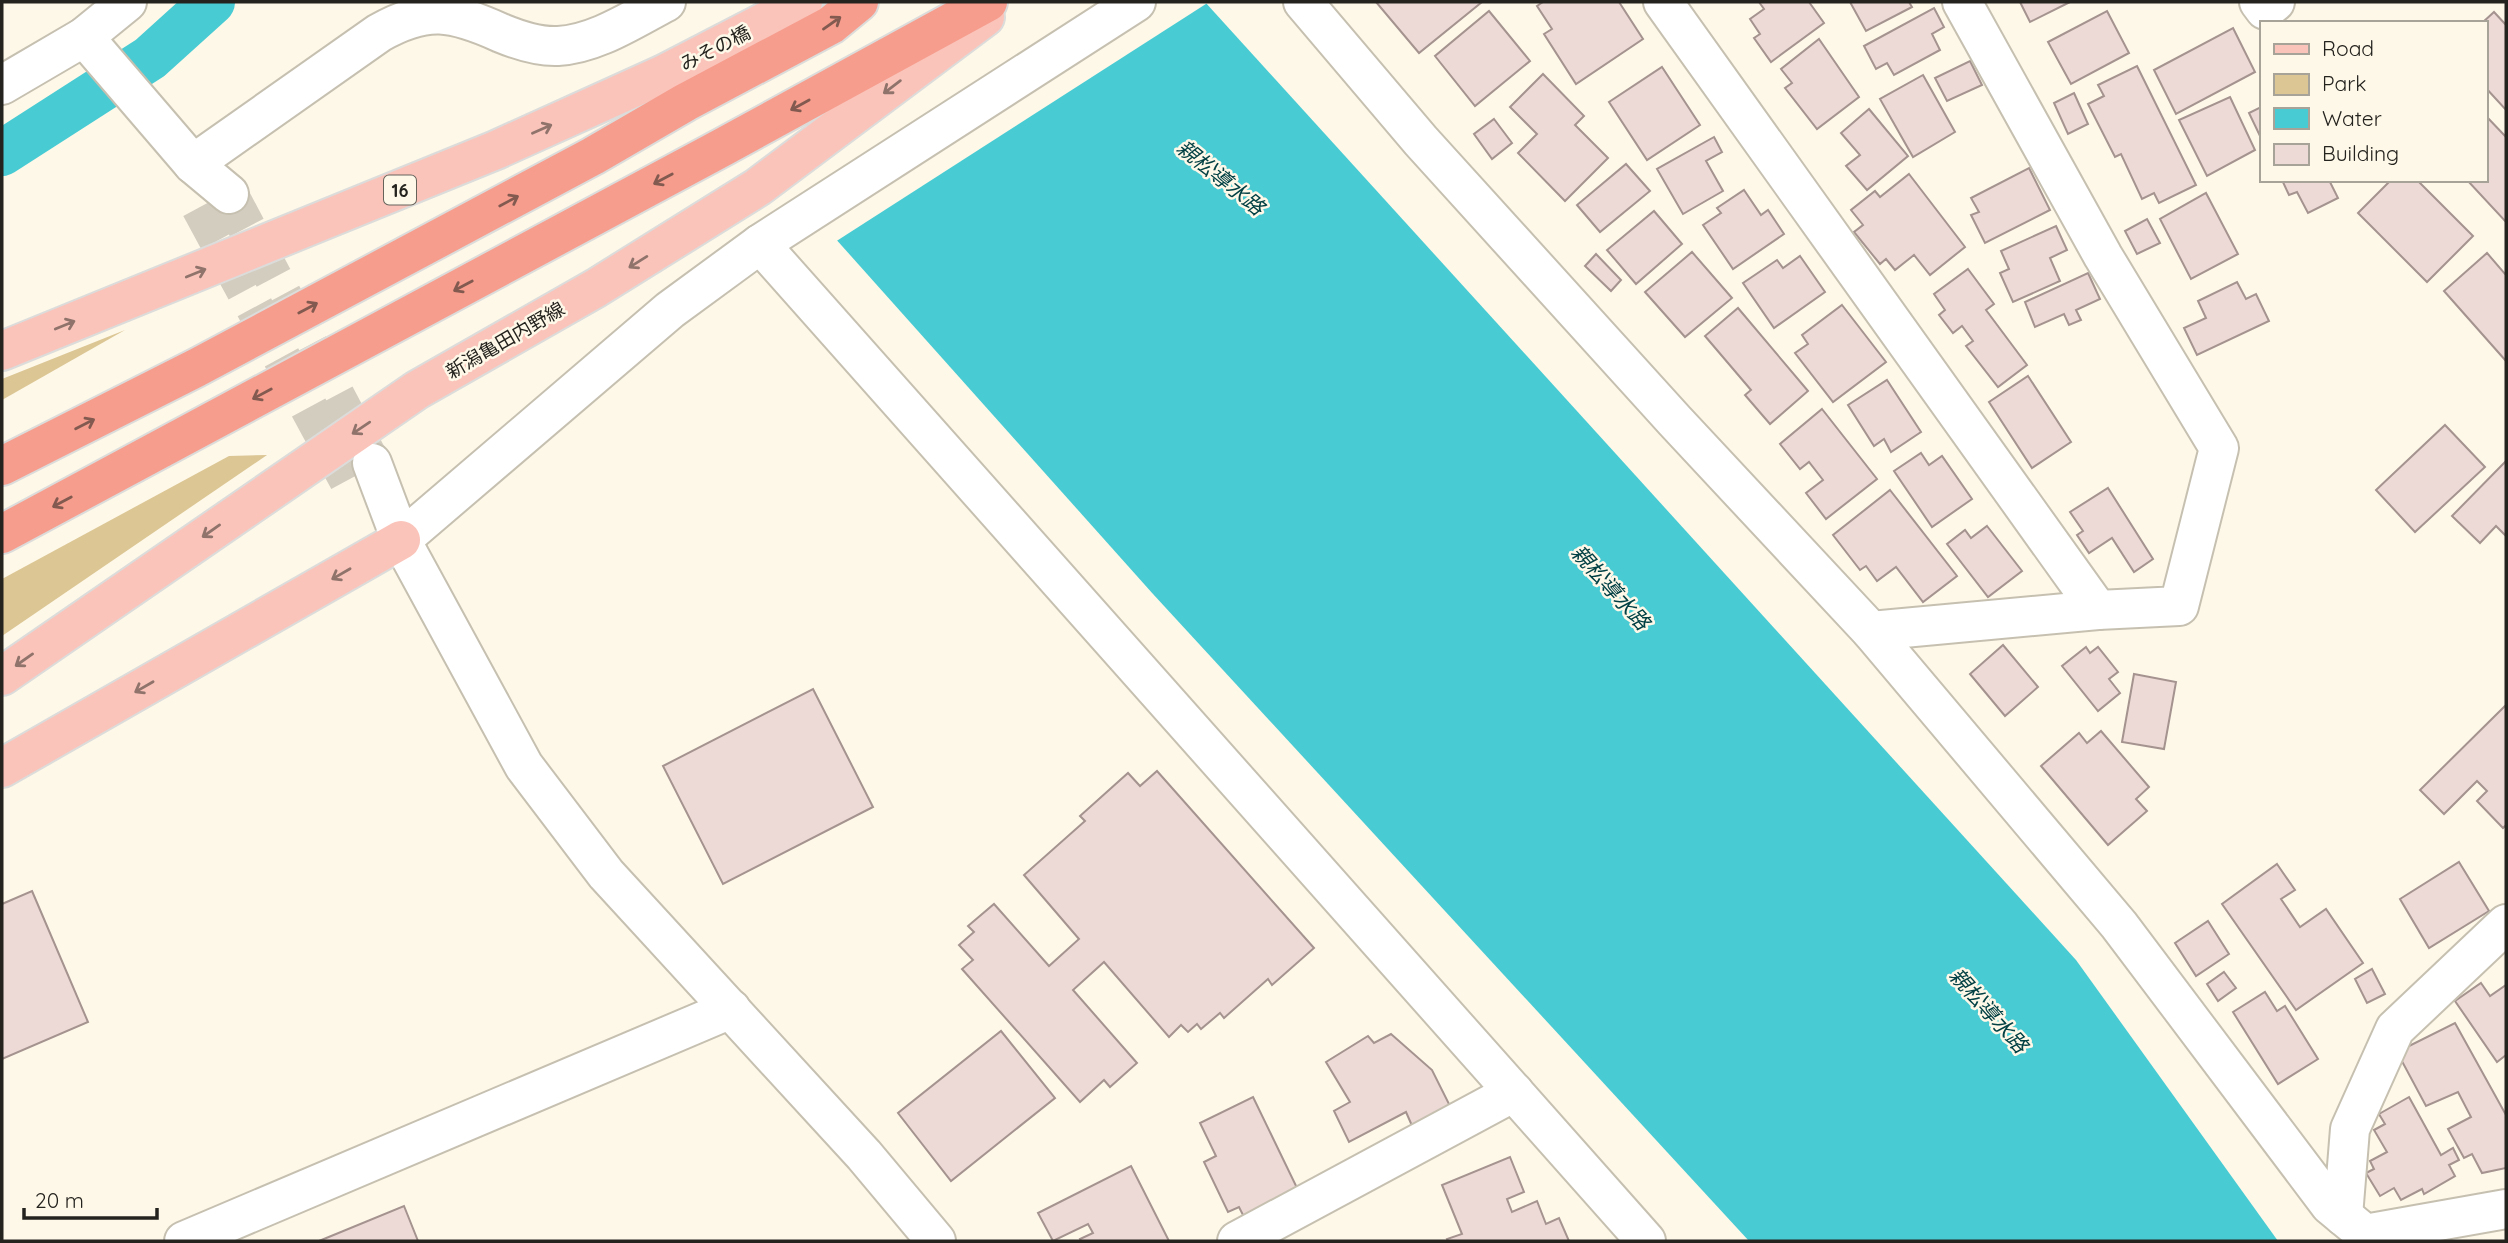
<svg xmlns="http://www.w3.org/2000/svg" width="2508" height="1243" font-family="Quicksand,'Noto Sans JP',sans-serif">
<rect width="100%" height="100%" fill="#fef8e9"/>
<!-- green -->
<g fill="#dbc694">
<polygon points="125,330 2,400 2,379"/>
<polygon points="267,455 2,636 2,579 229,456"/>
</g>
<!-- water -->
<polygon fill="#48cbd3" points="624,2 1205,2 2076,960 2278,1241 1749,1241 1153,594"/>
<!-- pier -->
<polygon fill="#fef8e9" points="621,2 1209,2 835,242"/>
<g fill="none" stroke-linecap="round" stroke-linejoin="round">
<!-- canal -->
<polyline stroke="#48cbd3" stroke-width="46" points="2,153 150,58 212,2"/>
</g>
<!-- building -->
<g fill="#eddad6" stroke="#a4938f" stroke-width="2">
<polygon points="1376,2 1482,2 1419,53"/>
<polygon points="1543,2 1619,2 1643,39 1576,84 1544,34 1552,29 1537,6"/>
<polygon points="1759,2 1809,2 1824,23 1771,62 1754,38 1760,34 1750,19 1764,9"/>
<polygon points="1850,2 1909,2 1912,7 1866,31"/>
<polygon points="2020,2 2070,2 2030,22"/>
<polygon points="1934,8 1944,27 1932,34 1940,50 1894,75 1887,63 1876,69 1864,46"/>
<polygon points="1489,11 1530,61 1475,106 1435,56"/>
<polygon points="2107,11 2129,53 2071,84 2048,42"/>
<polygon points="2494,12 2506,25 2506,110 2485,87 2485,23 2482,23"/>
<polygon points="2233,28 2255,72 2176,114 2154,70"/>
<polygon points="1819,39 1859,97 1817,129 1785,88 1792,83 1781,69"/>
<polygon points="1970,61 1982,85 1947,101 1935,78"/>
<polygon points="2137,66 2196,185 2159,203 2154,193 2142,199 2121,154 2115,157 2088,104 2104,96 2098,85"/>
<polygon points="1662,67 1700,125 1647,160 1609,102"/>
<polygon points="1543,74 1584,116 1575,125 1608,158 1565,201 1518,153 1537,134 1510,107"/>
<polygon points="1923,75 1955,132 1913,157 1880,99"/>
<polygon points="2074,93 2088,124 2068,134 2054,103"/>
<polygon points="2230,97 2255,150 2207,176 2179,120"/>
<polygon points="2261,107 2261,138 2249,113"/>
<polygon points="1869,109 1908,156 1867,190 1846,166 1860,155 1841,133"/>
<polygon points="2485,115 2506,137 2506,222 2467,180 2485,180"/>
<polygon points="1494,119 1512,143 1492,159 1474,134"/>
<polygon points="1714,137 1722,152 1706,161 1723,191 1683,214 1657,169"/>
<polygon points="1626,164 1650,191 1600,232 1577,205"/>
<polygon points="2029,168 2050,210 1985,243 1971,215 1979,212 1971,198"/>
<polygon points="1909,174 1965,247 1930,275 1914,255 1895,270 1886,259 1880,264 1854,232 1863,225 1851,210 1875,191 1880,197"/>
<polygon points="2282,180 2329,180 2338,198 2308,213 2297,192 2289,195"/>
<polygon points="2391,180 2417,180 2473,236 2427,282 2358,213"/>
<polygon points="1744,190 1761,215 1768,210 1784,234 1733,269 1703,225 1721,213 1717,208"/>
<polygon points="2206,193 2238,254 2191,279 2160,219"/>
<polygon points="1654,211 1682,244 1636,284 1607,250"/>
<polygon points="2147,219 2160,243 2137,254 2125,231"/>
<polygon points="2056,226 2067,250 2050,258 2060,281 2013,302 2000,273 2009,269 2001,251"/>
<polygon points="1692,252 1732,298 1685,337 1645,292"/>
<polygon points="2487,253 2506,275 2506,361 2444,291"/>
<polygon points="1596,254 1621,280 1611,291 1585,266"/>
<polygon points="1800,256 1825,292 1774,328 1743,283 1777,260 1783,268"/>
<polygon points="1968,269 1994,304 1986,310 2027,365 1998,387 1966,346 1973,341 1962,326 1953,333 1939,315 1945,310 1934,294"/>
<polygon points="2088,273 2100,299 2076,310 2081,320 2069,325 2064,314 2035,327 2025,302"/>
<polygon points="2237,282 2246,299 2256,294 2269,321 2197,355 2184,328 2206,318 2198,301"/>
<polygon points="1842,305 1886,362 1833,402 1795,353 1808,344 1802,335"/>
<polygon points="1738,308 1808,391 1770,424 1745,395 1751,390 1705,336"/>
<polygon points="2028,376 2071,442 2032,468 1989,402"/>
<polygon points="1887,380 1921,432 1891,452 1884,439 1874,446 1848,405"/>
<polygon points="1822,409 1877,479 1826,519 1806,493 1823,480 1809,462 1800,469 1780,444"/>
<polygon points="2445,425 2485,467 2415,532 2376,490"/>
<polygon points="1921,453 1929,465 1942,456 1972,499 1932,527 1894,471"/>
<polygon points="2506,461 2506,536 2496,526 2480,543 2452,516"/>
<polygon points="2108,488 2153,559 2134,572 2112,538 2089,553 2077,535 2083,531 2070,512"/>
<polygon points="1890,490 1957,576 1923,602 1896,567 1877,581 1866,566 1860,570 1833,535"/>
<polygon points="1987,526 2022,571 1988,597 1947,544 1965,530 1971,538"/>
<polygon points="2003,645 2038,687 2005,716 1970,674"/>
<polygon points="2086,647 2090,653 2098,647 2118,672 2109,679 2120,693 2098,711 2062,666"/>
<polygon points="2134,674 2176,682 2164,749 2122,742"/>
<polygon points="813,689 873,807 723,884 663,766"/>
<polygon points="2506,705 2506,825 2503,828 2477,801 2487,791 2477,781 2444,814 2420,790"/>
<polygon points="2101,731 2149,787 2136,799 2147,811 2108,845 2041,766 2079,733 2087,743"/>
<polygon points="1157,771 1314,948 1272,985 1268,979 1224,1018 1220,1013 1201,1029 1197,1024 1188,1032 1181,1025 1169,1037 1104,962 1073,990 1137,1063 1110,1087 1104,1080 1080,1102 962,969 973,960 959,945 974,932 968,926 994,904 1049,966 1079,939 1024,875 1085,821 1080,816 1128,773 1140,786"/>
<polygon points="2459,862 2489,911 2429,948 2400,899"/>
<polygon points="2277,864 2295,890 2281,899 2300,927 2326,909 2363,963 2296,1010 2222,904"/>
<polygon points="32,891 88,1022 2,1059 2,904"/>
<polygon points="2208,921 2229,954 2196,976 2175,943"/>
<polygon points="2372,969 2385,994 2367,1003 2355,979"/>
<polygon points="2224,972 2236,988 2218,1001 2207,984"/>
<polygon points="2481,983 2490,996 2506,985 2506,1055 2497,1062 2455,1001"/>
<polygon points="2265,992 2277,1011 2285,1006 2318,1059 2278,1084 2233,1012"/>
<polygon points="2455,1023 2506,1115 2506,1168 2482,1173 2472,1154 2464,1158 2448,1129 2471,1117 2458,1092 2426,1106 2397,1052"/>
<polygon points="1001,1031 1055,1098 951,1181 898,1113"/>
<polygon points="1391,1034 1432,1070 1451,1108 1413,1128 1406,1112 1349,1142 1334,1111 1350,1102 1326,1062 1368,1036 1374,1043"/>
<polygon points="1253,1097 1299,1192 1245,1219 1239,1207 1228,1212 1204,1162 1216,1156 1200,1123"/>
<polygon points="2409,1097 2441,1155 2453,1148 2459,1160 2449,1165 2455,1176 2424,1194 2422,1189 2401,1200 2394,1188 2380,1196 2366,1173 2374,1169 2370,1161 2387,1152 2374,1130 2385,1124 2379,1114"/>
<polygon points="1510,1157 1524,1192 1507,1199 1512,1212 1537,1201 1546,1224 1559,1218 1569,1241 1448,1241 1447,1239 1462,1234 1442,1185"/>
<polygon points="1131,1166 1169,1241 1081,1241 1080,1239 1093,1233 1088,1224 1053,1241 1038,1213"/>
<polygon points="404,1206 418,1241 319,1241"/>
</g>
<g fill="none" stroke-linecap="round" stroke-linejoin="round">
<!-- secondary-tunnel -->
<g stroke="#d3cdc0" stroke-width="38" stroke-dasharray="38 19" stroke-linecap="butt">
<polyline points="229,194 371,462"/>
<polyline points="200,207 348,480"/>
</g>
<!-- street casing -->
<g stroke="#c6c0b1" stroke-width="42">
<g id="street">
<polyline points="1303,2 1421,141 1675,421 1871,631 2119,925 2330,1205 2365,1234 2506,1209"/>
<polyline points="1663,2 2098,610"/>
<polyline points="2259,2 2265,10 2275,2"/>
<polyline points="2,85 84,37 127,2"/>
<path d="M193,164L379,33C427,6 452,11 501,33C518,40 538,47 558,46C596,44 633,19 666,2"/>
<polyline points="760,244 1646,1241"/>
<polyline points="401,540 670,310 760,244 1136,2"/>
<polyline points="1871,631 2098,610 2179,606 2219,448 2103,256 1962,2"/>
<polyline points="2343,1216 2350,1129 2395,1029 2506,924"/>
<polyline points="184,1241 731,1009"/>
<polyline points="1237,1241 1514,1092"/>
</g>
</g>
<!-- secondary casing -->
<g stroke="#c6c0b1" stroke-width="42">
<g id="secondary">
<polyline points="84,37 193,164 229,194"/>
<polyline points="372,463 401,540 524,766 606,874 864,1155 936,1241"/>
</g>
</g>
<!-- primary casing -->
<g stroke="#dcdcdb" stroke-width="42">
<g id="primary">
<polyline points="2,351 496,150 664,74 803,2"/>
<polyline points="2,676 417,390 596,288 758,187 985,17"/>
<polyline points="2,768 401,540"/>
</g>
</g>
<!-- highway casing -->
<g stroke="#dcdcdb" stroke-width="42">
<g id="highway">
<polyline points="2,466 196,368 593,156 686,102 831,25 859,2"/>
<polyline points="2,534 723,147 988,2"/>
</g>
</g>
<!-- street -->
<use href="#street" stroke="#fff" stroke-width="38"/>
<!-- secondary -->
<use href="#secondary" stroke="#fff" stroke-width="38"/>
<!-- primary -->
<use href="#primary" stroke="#fac4bb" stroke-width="38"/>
<!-- highway -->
<use href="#highway" stroke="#f69d8d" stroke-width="38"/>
</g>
<!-- one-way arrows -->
<defs><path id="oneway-shaft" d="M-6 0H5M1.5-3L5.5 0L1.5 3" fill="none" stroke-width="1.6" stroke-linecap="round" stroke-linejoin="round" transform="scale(1.75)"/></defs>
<g stroke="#835a50">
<use href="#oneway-shaft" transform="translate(832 23) rotate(-35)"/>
<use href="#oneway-shaft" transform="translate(800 105) rotate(151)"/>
<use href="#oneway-shaft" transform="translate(663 179) rotate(152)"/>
<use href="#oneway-shaft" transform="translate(509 201) rotate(-28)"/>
<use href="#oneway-shaft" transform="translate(463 286) rotate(152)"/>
<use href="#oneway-shaft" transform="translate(308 308) rotate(-28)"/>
<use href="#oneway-shaft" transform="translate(262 394) rotate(152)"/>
<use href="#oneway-shaft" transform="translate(85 424) rotate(-27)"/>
<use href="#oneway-shaft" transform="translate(62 502) rotate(152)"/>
</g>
<g stroke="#90746c">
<use href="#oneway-shaft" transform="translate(892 87) rotate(143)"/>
<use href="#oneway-shaft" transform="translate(542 129) rotate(-24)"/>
<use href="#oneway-shaft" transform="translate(638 262) rotate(148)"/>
<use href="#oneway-shaft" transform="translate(196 273) rotate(-22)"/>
<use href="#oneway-shaft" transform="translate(65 325) rotate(-22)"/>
<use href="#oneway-shaft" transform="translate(361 428) rotate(146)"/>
<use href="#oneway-shaft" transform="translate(211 531) rotate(145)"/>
<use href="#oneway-shaft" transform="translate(341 574) rotate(150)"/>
<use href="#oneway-shaft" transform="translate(24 660) rotate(145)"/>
<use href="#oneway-shaft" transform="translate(144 687) rotate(150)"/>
</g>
<g text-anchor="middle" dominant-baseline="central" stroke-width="5" stroke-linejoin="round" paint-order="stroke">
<!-- shield labels -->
<rect fill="#fef8e9" stroke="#66635b" stroke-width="2" x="384" y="175.5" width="32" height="29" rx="5"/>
<g font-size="18" font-weight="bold" fill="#25231e">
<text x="400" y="190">16</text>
</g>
<!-- street labels -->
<g font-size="19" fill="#25231e" stroke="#fef8e9">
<text transform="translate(715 48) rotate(-27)">みその橋</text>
<text transform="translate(505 340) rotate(-30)">新潟亀田内野線</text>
</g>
<!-- water labels -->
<g font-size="21" font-style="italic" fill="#024044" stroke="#fef8e9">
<text transform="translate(1221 177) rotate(39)">親松導水路</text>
<text transform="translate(1611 587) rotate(48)">親松導水路</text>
<text transform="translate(1989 1010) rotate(48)">親松導水路</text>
</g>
</g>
<!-- border -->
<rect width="2508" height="1243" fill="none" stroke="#25231e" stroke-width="7"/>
<!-- legend -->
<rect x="2260" y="21" width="228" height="161" fill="#fef8e9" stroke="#a7a398" stroke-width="2"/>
<rect x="2274" y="44" width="35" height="10" fill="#fac4bb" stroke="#a7a398" stroke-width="2"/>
<text x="2322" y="56" font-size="21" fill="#25231e">Road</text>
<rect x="2274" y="74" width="35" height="21" fill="#dbc694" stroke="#a7a398" stroke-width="2"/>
<text x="2322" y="91" font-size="21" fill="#25231e">Park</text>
<rect x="2274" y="108" width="35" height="21" fill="#48cbd3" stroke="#a7a398" stroke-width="2"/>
<text x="2322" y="126" font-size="21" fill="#25231e">Water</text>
<rect x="2274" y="144" width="35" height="21" fill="#eddad6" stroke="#a7a398" stroke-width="2"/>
<text x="2322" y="161" font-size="21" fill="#25231e">Building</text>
<!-- scale -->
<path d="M24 1208v10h133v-10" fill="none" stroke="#25231e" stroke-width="3.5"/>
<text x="35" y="1208" font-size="21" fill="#25231e" stroke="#fef8e9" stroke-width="5" paint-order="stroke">20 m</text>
</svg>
